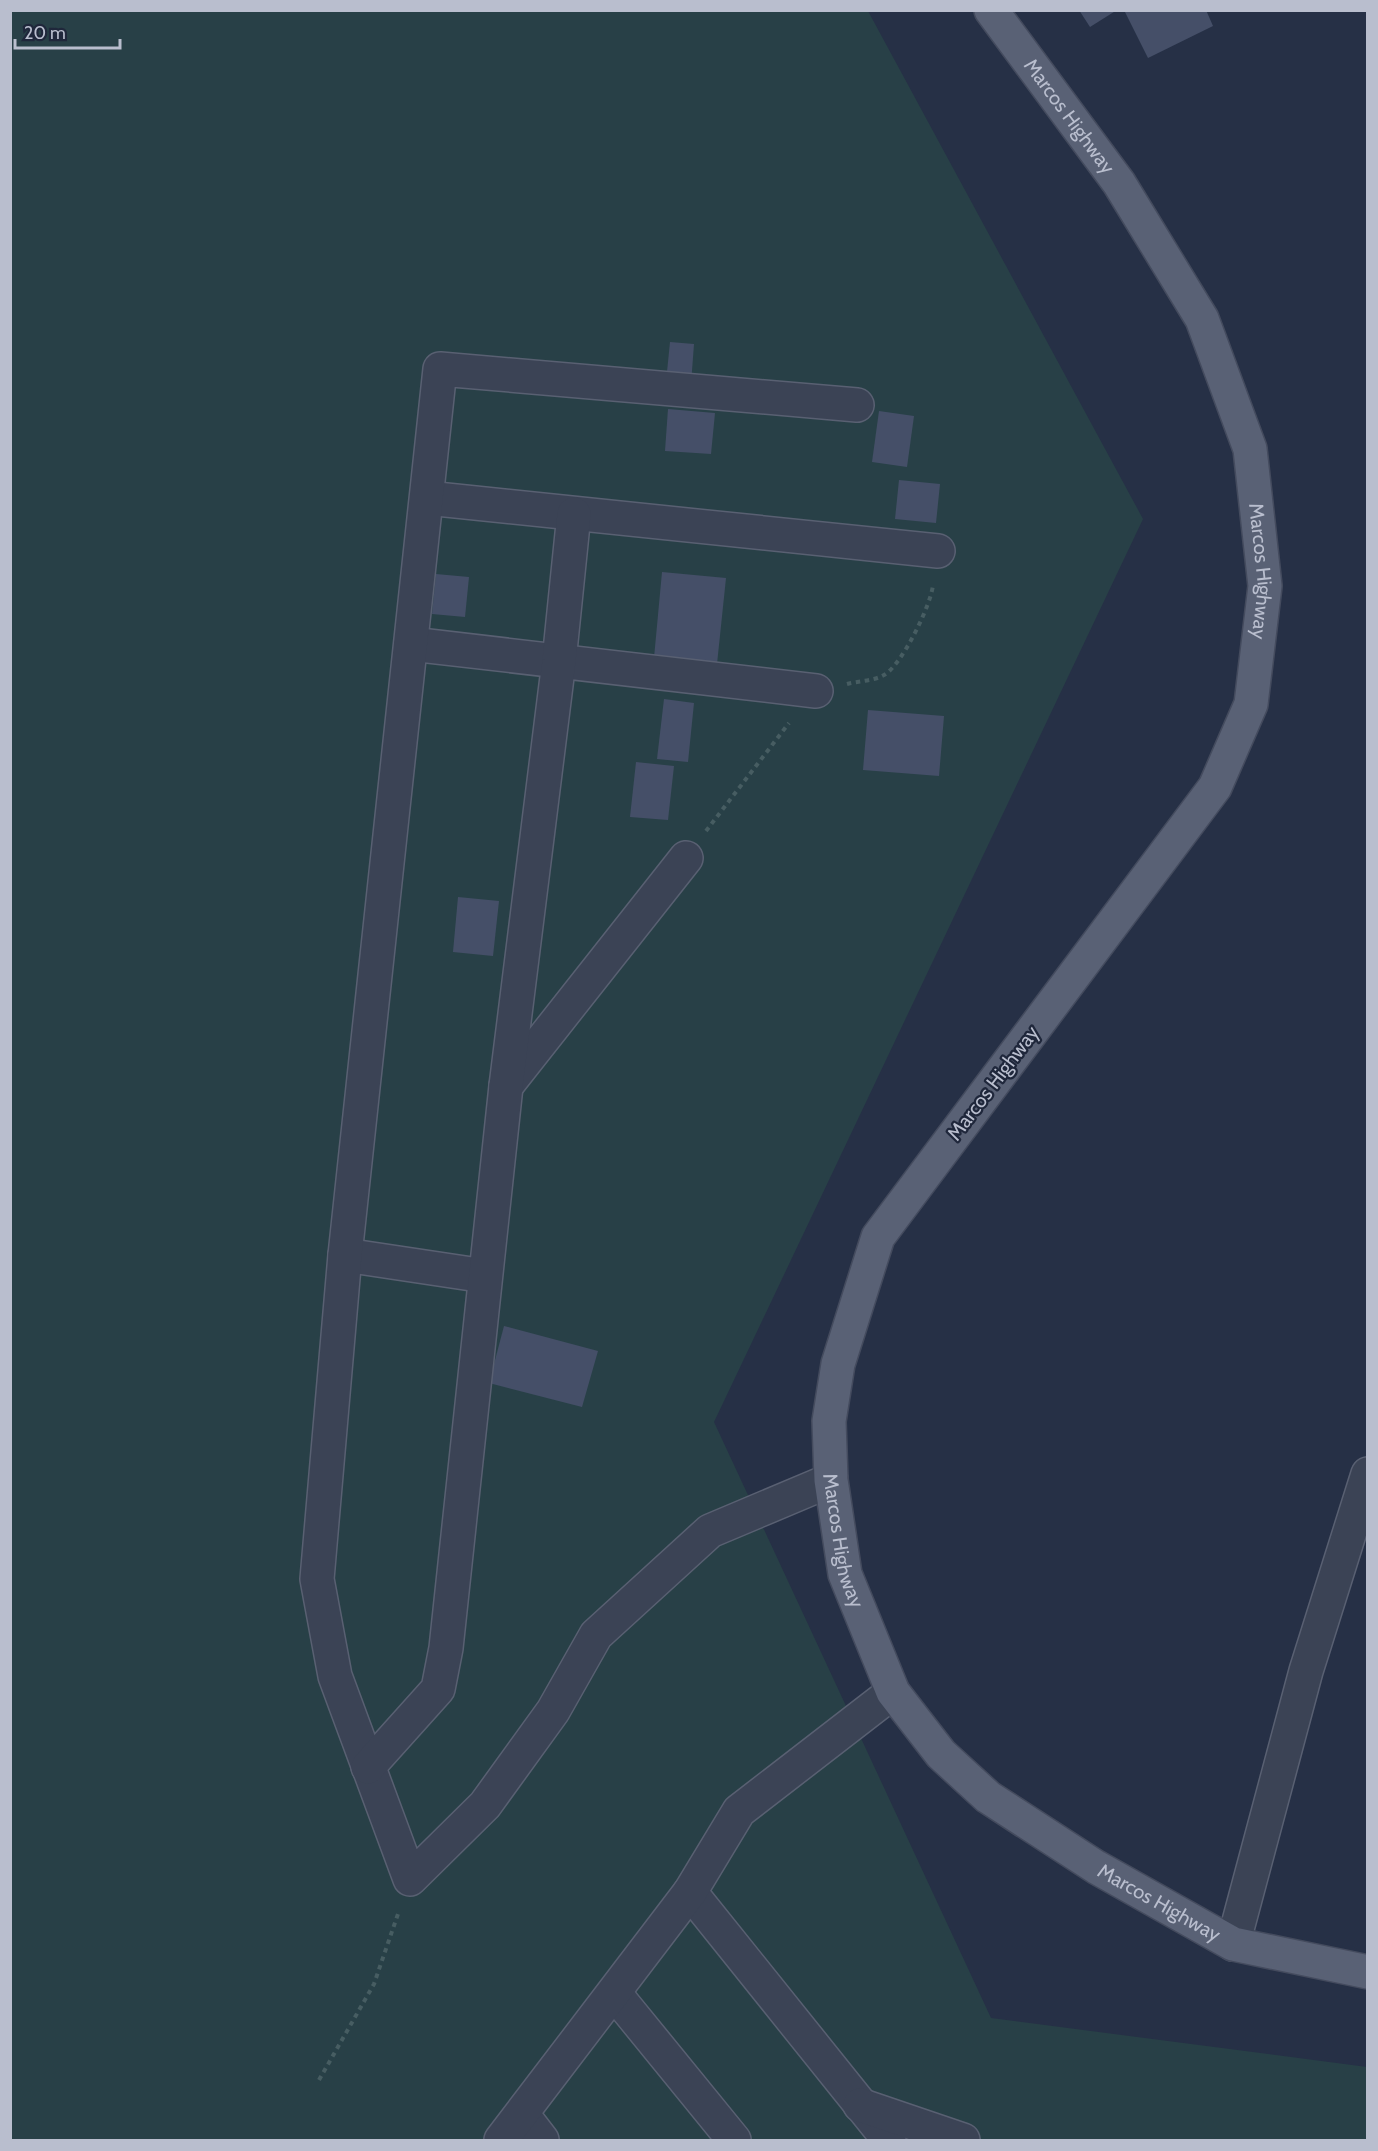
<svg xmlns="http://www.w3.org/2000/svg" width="1378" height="2151" font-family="Cabin,sans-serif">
<rect width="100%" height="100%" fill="#263046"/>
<!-- green -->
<polygon fill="#284047" points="11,11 868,11 1143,519 714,1422 991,2018 1367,2067 1367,2140 11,2140"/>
<!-- building -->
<g fill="#454f68">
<polygon points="1079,10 1117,10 1090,27"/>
<polygon points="1124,10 1206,10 1213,26 1148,58"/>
<polygon points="670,342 694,344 691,384 666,382"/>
<polygon points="668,409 715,413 711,454 665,451"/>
<polygon points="879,411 914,416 907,467 872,462"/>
<polygon points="899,480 940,484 936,523 895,519"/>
<polygon points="662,572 726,578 717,664 654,658"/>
<polygon points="436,574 469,577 465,617 432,614"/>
<polygon points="664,699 694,703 688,762 657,759"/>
<polygon points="868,710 944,716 939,776 863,770"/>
<polygon points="636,762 674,766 668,820 630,817"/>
<polygon points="458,897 499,901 493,956 453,952"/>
<polygon points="504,1326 598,1351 582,1407 489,1383"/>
</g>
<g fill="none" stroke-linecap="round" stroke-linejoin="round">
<!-- minor casing -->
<g stroke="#596072" stroke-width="36">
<g id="minor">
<polyline points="427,498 938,551"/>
<polyline points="411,644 816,691"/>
<polyline points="506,1086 686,858"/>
<polyline points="345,1255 485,1276"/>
<polyline points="831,1480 710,1531 596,1635 553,1711 485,1805 410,1879 335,1676 317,1579 345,1255 440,369 857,405"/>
<polyline points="368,1767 438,1689 446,1648 506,1086 559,661 574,514"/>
<polyline points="690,1892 889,2140"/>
<polyline points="1233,1944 1306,1671 1368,1474"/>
<polyline points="615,1994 734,2140"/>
<polyline points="860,2105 963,2140"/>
<polyline points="522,2114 542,2140"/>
<polyline points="501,2140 690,1892 739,1811 893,1692"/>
</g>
</g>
<!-- major casing -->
<g stroke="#444b5e" stroke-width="36">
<g id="major">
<path id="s1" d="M991,10L1119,183L1202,319L1250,449L1265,586L1251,704L1215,787L878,1237L838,1364L829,1421L831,1480L845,1574L893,1692L941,1754L988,1797L1096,1867L1233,1944L1368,1972"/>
</g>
</g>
<!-- path -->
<g stroke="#475d62" stroke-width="4" stroke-dasharray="4.5 4.5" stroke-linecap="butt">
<path d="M847,684C858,681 874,681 884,675C902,665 931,605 933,585"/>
<polyline points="706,831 789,723"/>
<polyline points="319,2080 374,1984 399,1911"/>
</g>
<!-- minor -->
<use href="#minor" stroke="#3b4355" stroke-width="33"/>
<!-- major -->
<use href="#major" stroke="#596175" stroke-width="33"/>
</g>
<g text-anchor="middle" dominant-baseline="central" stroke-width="4.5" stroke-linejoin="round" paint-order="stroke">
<!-- street labels -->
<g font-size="20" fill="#b9bece" stroke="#1f273b">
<text stroke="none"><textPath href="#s1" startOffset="132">Marcos Highway</textPath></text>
<text stroke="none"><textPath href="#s1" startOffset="636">Marcos Highway</textPath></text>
<text transform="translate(993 1083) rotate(-53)">Marcos Highway</text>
<text stroke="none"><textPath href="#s1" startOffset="1734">Marcos Highway</textPath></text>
<text stroke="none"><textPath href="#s1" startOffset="2238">Marcos Highway</textPath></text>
</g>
</g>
<!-- border -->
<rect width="1378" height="2151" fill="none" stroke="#b9bece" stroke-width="24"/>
<!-- scale -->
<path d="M15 39v9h105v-9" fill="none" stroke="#b9bece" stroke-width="3"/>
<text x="24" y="39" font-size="18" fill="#b9bece" stroke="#1f273b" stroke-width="4.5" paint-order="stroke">20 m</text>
</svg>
